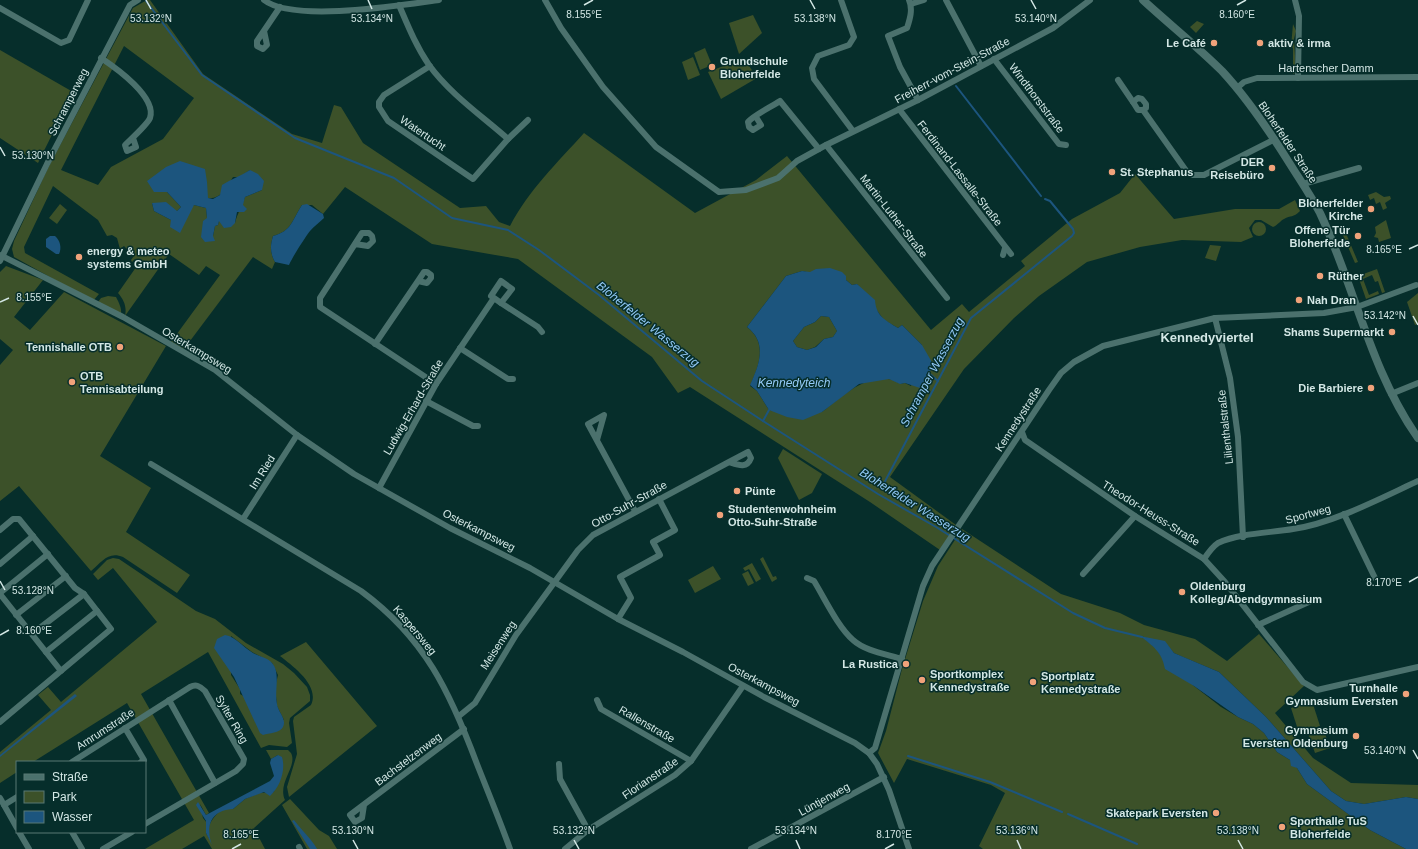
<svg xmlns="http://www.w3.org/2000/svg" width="1418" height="849" font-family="Helvetica,sans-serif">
<rect width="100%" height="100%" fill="#062e2b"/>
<!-- green -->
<g fill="#3c5129" fill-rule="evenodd">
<path d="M147,0H150L203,74L292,134L322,143L334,105L341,107L363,143L460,208L486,206L499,222L510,226C528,191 558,162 584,133L695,213L756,180L787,156L931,330L962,304L969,312L1025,266L1021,261L1072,219L1120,193L1135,174L1174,219L1235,209H1279L1295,200L1300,211C1293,218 1291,215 1284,219C1280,221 1278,225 1273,227L1261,220H1255L1249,228L1253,237L1241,242L1182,240L1140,247L1087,262L1039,296L1014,318L964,369L890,477L956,525L940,550L870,502L690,387L678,393L652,357L518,259L432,244L345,187L323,214L312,205H302C292,220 292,231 273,236C270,246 270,253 275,262L272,269L253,257L184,349L171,342L220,275L206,266L199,275L169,254L125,316C127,307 124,300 118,293L139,263L135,259L132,262L131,260L134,256L124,246L120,249L117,238L112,235L107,236L98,220L53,186L24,247L25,253L99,294L93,301L14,257L12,249L14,241L48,168L133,8ZM124,46L194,98L163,139L111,167L98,185L61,170ZM250,170L262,190L245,197C242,207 237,214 235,223L219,220L218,225L215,226L213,236L207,218L206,208L194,205L171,220L154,211L152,203L177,211L181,207L167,192L207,182V198C221,200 227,187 233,177H240ZM802,271L846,280L852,285L857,284L884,320L898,328L902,325L922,345L911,386L905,383C898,385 895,379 888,379C861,377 842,397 822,412L769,410L757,391L750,386C759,366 768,343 747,327L786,276Z"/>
<polygon points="753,15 762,33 739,54 729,23"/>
<polygon points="1197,21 1204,24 1196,33 1190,27"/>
<polygon points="1293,24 1296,31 1294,39 1296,72 1294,74 1293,74 1293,48 1291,47"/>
<polygon points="705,48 712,65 700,70 694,53"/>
<polygon points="0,50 73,92 38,163 0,138"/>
<polygon points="693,57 700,75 688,80 682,62"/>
<polygon points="744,58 757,78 721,99 708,72"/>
<polygon points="1376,192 1384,197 1390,196 1391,199 1385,203 1387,208 1383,210 1380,202 1376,204 1374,198 1370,200 1368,195"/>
<polygon points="60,204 67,210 57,224 49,218"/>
<polygon points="1386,220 1391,238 1379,242 1378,238 1374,237 1376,233 1375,227"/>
<circle cx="1259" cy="229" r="7"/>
<polygon points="1345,231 1358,262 1355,263 1342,233"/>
<polygon points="1210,245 1221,246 1216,261 1205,258"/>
<path d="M6,266L43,280L14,317L30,330L64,292L166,346L100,456L151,488L126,532L190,575L177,593L123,557C108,551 102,562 91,571L19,486L0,501V365L13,350L0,339V272Z"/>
<polygon points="1377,269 1385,292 1382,293 1378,281 1375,282 1372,275 1363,279 1369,295 1378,291 1379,294 1366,299 1358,276"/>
<polygon points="1418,293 1418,324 1415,325 1407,302"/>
<path d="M108,296L116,297C119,303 122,308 121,315L98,302L101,298Z"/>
<polygon points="821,316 829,317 837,331 833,337 824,339 815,347 807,350 797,347 793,341 804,327 815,322"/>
<polygon points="783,449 822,474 812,493 799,500 778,458"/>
<polygon points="962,529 1061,594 1120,613 1144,625 1195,639 1227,661 1259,634 1304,686 1275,713 1313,758 1351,783 1418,785 1418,799 1406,797 1364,804 1346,801 1331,791 1266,717 1219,672 1183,657 1174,653 1167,645 1141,636 1156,648 1163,659 1194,686 1221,707 1238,717 1253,724 1264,733 1277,752 1290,760 1297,768 1307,784 1370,830 1406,849 983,849 979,846 1005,793 991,785 907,759 894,783 878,753 886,731 902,669 923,601 938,566"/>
<polygon points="763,557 773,577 776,576 777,579 772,582 760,559"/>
<path d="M113,558L119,559L196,611L215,619L246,643L283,664L294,673L307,687L310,695V701L290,718L289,723L292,743L287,747L269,745L261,748L208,652L141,694L209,813L206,815L200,804L203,818L207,823L206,833L210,840C205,827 212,818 222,809H233L245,799L259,793L274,792L278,755L271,759L266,750H288L291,753C298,766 277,783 285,800L254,828L265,849H212L204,836L182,849H145L194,820L127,703L33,762H17V772L0,783V752L51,710L38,695L48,687L61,702L157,622L113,568L98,580L93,574L107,560ZM231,636L252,652L272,663L278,675L275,687L277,706L284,720L240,694V689L231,675Z"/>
<polygon points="752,563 761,579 756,582 749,569 745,571 743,568"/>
<polygon points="713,566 721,579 695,593 688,580"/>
<polygon points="748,571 754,583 748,586 742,574"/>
<path d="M306,642L377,726L289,797L287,787L297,754L293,721L294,717L311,705C320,686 294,667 280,656Z"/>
<polygon points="1312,701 1320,726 1299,733 1291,708"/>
<polygon points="1323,728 1330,748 1315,753 1308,733"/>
<polygon points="290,799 319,830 329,836 337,849 307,849 282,805"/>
</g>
<!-- water -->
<g fill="#1c557e" fill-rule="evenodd">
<path d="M180,161L205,169L207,182L208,198L213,199L220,195L222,185C231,179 241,176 250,170L258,174L264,181L262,190L245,197L243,205L247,209L244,212H237L235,223L231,227L224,228L219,221L218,225L215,226L213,236L215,241L205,242L201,237L203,221L207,218L206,208L194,205L180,233L170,227L171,220L154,211L152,203L166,202L177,211L181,207L167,192H154L147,181L166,167Z"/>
<path d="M307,204L323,214L324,218C320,222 314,226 310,231C304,239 293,256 289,265L275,262C270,253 270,246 273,236C292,231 292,220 302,205Z"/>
<path d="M50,236H55C60,240 62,248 59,254H56L46,247V239Z"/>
<path d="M830,268L842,272L846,276V280L852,285L857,284L875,300C876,316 885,320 898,328L902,325L922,345L933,364L925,385L920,388L905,383L900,384L889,379L859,384L822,412L803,420L787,417L769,410L757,391L750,385C759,365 768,343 747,327L786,276L802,271L810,272L816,269ZM821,316L829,317L837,331L833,337L824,339L816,347L807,350L797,347L793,341L804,327L815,322Z"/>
<path d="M225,635C236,637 243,647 253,653C258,656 268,658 272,663C281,673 274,691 277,704C278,712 287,719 283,727C280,733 269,733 263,735L260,733L234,677L214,648L217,639Z"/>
<path d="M1140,636L1165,641L1174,653L1219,672L1266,717L1331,791L1346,801L1364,804L1406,797L1418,799V849H1406L1370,830L1307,784L1297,768L1291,766L1290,760L1277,752L1264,733L1253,724L1238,717L1194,686L1165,669C1162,652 1153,646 1140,636Z"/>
<polygon points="75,694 77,696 0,757 0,755"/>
<path d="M278,755L282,757C286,770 280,787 270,796L264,792L245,799L233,809C211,810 205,826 212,845L206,833V821L196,805L198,802L206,815L270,781L274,776L270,763L271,759Z"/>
<path d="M294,820C299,827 314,842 317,849H310L292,821Z"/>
</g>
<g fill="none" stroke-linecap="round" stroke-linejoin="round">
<!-- stream -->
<g stroke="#1c557e" stroke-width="2">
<polyline points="146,1 202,75 295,138 394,178 452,218 508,230 539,250 599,295 702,381 763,421 878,494 936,527 1073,613 1105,628 1142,637"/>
<polyline points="956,86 1041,196"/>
<polyline points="930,374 938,381"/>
<polyline points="763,421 769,410"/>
<polyline points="882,487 971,318 1072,236 1074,233 1073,229 1050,201 1045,199"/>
<polyline points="908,756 990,782 1062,812"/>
<polyline points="1068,814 1137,844"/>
</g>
<!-- minor -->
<g stroke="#4b716d" stroke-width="6">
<path d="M264,0C293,23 402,5 439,0"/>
<polyline points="545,0 561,28 603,87 656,147 719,192 746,190 778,178 797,161 826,145 918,100 1053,28 1090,0"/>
<polyline points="841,0 854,37 849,45 818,56 812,68 814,79 853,131"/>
<path d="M909,0C913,9 910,19 907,28L888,36L900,67L918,100"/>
<polyline points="946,0 981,66"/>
<polyline points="1295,0 1299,16 1298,78"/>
<polyline points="911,4 924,0"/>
<path d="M399,5C408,26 416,46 429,65C450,94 482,116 508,139"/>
<polyline points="0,8 61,43 69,40 88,0"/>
<polyline points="264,31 267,45 263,49 257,46 257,41 280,7"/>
<path d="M101,58C116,68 157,97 150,118C147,125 131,139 125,145L127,151L136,147L133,138"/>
<polyline points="994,59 1059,144 1066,145"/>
<polyline points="430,66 384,95 379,102 379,107 388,121 473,179 508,139 528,120"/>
<polyline points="1118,80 1133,102"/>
<polyline points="1237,88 1244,82 1257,78 1418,77"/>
<polyline points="899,109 1011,254"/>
<polyline points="1143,110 1146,108 1146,104 1142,99 1138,98 1133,102 1138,110 1143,110 1187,172 1193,175 1204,175 1275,139"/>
<path d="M756,117L761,125L753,130L749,127L748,122C754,115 771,107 780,101L819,149"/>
<polyline points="826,145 947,298"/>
<polyline points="1303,184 1359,168"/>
<polyline points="355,244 368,246 373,241 372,236 369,233 362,233 320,298 320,307 436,384"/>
<polyline points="0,255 123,317 215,370 297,435 354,474 450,528 530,568 618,619 683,652 764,697 855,743 869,753 877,764 889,790 909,849"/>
<polyline points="1003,255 1005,248"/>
<polyline points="0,261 47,164 130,5 138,0"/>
<polyline points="501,303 538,327 542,332"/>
<polyline points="1215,318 1230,378 1238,437 1243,537"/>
<polyline points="375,344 418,281 424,272 427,272 431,275 431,278 427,283 418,281"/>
<polyline points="460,348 508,379 513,379"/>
<polyline points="1391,394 1418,383"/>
<polyline points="426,401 473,426 478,426"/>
<polyline points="1022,432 1025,440 1135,516 1204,559 1225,582 1303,682 1317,690 1418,667"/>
<polyline points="597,440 604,415 588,424 635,511"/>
<path d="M151,464L361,591C425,638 450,692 477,764C488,792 500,821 510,849"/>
<polyline points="379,488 436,384 494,298 491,296 501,281 512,289 501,303 494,298"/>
<polyline points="1344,514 1375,578"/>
<polyline points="243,519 297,435"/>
<polyline points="0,530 13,519 19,519 75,588 84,594 111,629 0,722"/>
<path d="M1204,559C1208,553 1212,547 1218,543C1240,533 1269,533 1293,529C1334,523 1381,498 1418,481"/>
<polyline points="0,564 33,536"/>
<polyline points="1083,574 1135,516"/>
<path d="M807,578L814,581C825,599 838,627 853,640C865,651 886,654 902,659"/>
<polyline points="0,593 48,554"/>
<polyline points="0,594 61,671"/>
<polyline points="16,615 66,576"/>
<polyline points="618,619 631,598 620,577 660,555 653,542 675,530 659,499"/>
<polyline points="1258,625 1311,601"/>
<polyline points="32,634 84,594"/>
<polyline points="46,652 97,611"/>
<polyline points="169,700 215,783"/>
<polyline points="597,700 601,709 691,761"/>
<path d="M459,716L475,703L516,635L578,550L593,535L729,462C738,465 747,469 751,458L748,452L729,462"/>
<polyline points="125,728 144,760 141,762"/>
<polyline points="869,753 875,748 923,586 932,566 1049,390 1061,373 1074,362 1103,346 1215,318 1324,313 1357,307 1416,285"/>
<path d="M72,762L190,687C196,684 200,686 205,691L244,759L243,764L236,771L145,824"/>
<polyline points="559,764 560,779 588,830"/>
<polyline points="0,798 17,828"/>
<polyline points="4,805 17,797"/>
<polyline points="364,805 362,818 355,822 350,815 464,729"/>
<polyline points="19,832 29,849"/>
<polyline points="72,832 82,849"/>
<polyline points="299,847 300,849"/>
<polyline points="103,849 132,832"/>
<polyline points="565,849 588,830 675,775 691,761 743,686"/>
<polyline points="751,849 884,777"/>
</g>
<!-- tertiary -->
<path stroke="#4b716d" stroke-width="8" d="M1143,0C1169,24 1197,46 1222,71C1248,99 1270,132 1290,164C1300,180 1311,196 1320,213C1355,287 1370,370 1418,438"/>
</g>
<!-- ticks -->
<path fill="none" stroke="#d3e7e5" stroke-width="1.5" d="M146,0L151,9M368,0L372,9M810,0L815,9M1031,0L1036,9M584,5L593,0M1237,5L1246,0M0,147L5,156M1409,249L1418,245M0,302L9,298M1413,316L1418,325M0,581L5,590M1409,582L1418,577M0,635L9,630M1413,750L1418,759M353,840L358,849M574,840L579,849M796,840L800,849M1017,840L1021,849M1238,840L1243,849M232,849L241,844M885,849L894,844"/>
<!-- markers -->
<g fill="#f0a27a" stroke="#062e2b" stroke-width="1.5">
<circle cx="1214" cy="43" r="4"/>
<circle cx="1260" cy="43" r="4"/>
<circle cx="712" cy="67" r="4"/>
<circle cx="1272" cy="168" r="4"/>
<circle cx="1112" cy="172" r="4"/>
<circle cx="1371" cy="209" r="4"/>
<circle cx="1358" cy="236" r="4"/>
<circle cx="79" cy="257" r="4"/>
<circle cx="1320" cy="276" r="4"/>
<circle cx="1299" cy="300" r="4"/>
<circle cx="1392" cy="332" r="4"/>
<circle cx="120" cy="347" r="4"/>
<circle cx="72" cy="382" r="4"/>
<circle cx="1371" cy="388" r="4"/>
<circle cx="737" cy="491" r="4"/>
<circle cx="720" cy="515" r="4"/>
<circle cx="1182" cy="592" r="4"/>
<circle cx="906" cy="664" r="4"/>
<circle cx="922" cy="680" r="4"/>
<circle cx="1033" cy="682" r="4"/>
<circle cx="1406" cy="694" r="4"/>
<circle cx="1356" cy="736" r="4"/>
<circle cx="1216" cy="813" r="4"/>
<circle cx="1282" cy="827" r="4"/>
</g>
<g text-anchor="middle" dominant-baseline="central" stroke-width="3" stroke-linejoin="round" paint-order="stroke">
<!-- poi labels -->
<g font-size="11" font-weight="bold" fill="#d3e7e5" stroke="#062e2b" text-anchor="start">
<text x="1206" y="43" text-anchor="end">Le Café</text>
<text x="1268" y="43">aktiv &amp; irma</text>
<text x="720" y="61">Grundschule<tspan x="720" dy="13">Bloherfelde</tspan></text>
<text x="1264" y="162" text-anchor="end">DER<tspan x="1264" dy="13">Reisebüro</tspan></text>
<text x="1120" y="172">St. Stephanus</text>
<text x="1363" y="203" text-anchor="end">Bloherfelder<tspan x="1363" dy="13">Kirche</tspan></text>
<text x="1350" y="230" text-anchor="end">Offene Tür<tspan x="1350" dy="13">Bloherfelde</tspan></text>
<text x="87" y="251">energy &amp; meteo<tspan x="87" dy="13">systems GmbH</tspan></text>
<text x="1328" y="276">Rüther</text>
<text x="1307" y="300">Nah Dran</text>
<text x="1384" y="332" text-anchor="end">Shams Supermarkt</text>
<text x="112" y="347" text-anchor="end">Tennishalle OTB</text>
<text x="80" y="376">OTB<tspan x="80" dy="13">Tennisabteilung</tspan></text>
<text x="1363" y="388" text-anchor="end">Die Barbiere</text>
<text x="745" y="491">Pünte</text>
<text x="728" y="509">Studentenwohnheim<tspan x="728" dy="13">Otto-Suhr-Straße</tspan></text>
<text x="1190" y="586">Oldenburg<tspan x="1190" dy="13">Kolleg/Abendgymnasium</tspan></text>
<text x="898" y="664" text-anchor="end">La Rustica</text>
<text x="930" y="674">Sportkomplex<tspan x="930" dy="13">Kennedystraße</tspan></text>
<text x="1041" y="676">Sportplatz<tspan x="1041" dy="13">Kennedystraße</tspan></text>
<text x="1398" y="688" text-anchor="end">Turnhalle<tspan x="1398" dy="13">Gymnasium Eversten</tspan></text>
<text x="1348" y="730" text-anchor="end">Gymnasium<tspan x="1348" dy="13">Eversten Oldenburg</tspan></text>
<text x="1208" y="813" text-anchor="end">Skatepark Eversten</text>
<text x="1290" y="821">Sporthalle TuS<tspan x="1290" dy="13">Bloherfelde</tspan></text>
</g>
<!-- street labels -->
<g font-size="11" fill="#d3e7e5" stroke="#062e2b">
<text x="1326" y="68">Hartenscher Damm</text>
<text transform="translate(952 70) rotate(-28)">Freiherr-vom-Stein-Straße</text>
<text transform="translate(1037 98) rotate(53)">Windthorststraße</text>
<text transform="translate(68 102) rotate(-63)">Schramperweg</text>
<text transform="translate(423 133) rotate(34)">Watertucht</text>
<text transform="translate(1288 142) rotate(56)">Bloherfelder Straße</text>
<text transform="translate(960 173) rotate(52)">Ferdinand-Lassalle-Straße</text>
<text transform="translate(894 216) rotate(52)">Martin-Luther-Straße</text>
<text transform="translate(197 350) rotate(31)">Osterkampsweg</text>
<text transform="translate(413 407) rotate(-60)">Ludwig-Erhard-Straße</text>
<text transform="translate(1018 419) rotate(-57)">Kennedystraße</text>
<text transform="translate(1225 427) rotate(-96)">Lilienthalstraße</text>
<text transform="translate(262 472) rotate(-58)">Im Ried</text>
<text transform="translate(629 504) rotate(-29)">Otto-Suhr-Straße</text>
<text transform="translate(1151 513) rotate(32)">Theodor-Heuss-Straße</text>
<text transform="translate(1308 514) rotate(-15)">Sportweg</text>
<text transform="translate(479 530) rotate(27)">Osterkampsweg</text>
<text transform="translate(415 630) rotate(50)">Kaspersweg</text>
<text transform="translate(498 645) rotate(-57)">Meisenweg</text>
<text transform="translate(764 684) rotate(28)">Osterkampsweg</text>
<text transform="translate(232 719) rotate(60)">Sylter Ring</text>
<text transform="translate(647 724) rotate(30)">Rallenstraße</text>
<text transform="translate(105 729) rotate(-33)">Amrumstraße</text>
<text transform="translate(408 759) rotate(-37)">Bachstelzenweg</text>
<text transform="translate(650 778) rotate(-34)">Florianstraße</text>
<text transform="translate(824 799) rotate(-29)">Lüntjenweg</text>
</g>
<!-- water labels -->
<g font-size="12" font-style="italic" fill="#94caf7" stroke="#062e2b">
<text transform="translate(648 324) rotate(39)">Bloherfelder Wasserzug</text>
<text transform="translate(932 372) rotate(-62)">Schramper Wasserzug</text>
<text x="794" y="383">Kennedyteich</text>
<text transform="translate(915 505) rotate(32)">Bloherfelder Wasserzug</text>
</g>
<!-- quarter labels -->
<g font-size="13" font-weight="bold" fill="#d3e7e5" stroke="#062e2b">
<text x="1207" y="337">Kennedyviertel</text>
</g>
</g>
<g font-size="10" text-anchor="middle" fill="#d3e7e5" stroke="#062e2b" stroke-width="3" stroke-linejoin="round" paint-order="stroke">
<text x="584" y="18">8.155°E</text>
<text x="1237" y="18">8.160°E</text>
<text x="151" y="22">53.132°N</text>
<text x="372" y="22">53.134°N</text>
<text x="815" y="22">53.138°N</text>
<text x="1036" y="22">53.140°N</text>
<text x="33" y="159">53.130°N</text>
<text x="1384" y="253">8.165°E</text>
<text x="34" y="301">8.155°E</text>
<text x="1385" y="319">53.142°N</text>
<text x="1384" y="586">8.170°E</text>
<text x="33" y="594">53.128°N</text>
<text x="34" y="634">8.160°E</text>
<text x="1385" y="754">53.140°N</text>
<text x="353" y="834">53.130°N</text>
<text x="574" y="834">53.132°N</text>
<text x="796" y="834">53.134°N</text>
<text x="1017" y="834">53.136°N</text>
<text x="1238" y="834">53.138°N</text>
<text x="241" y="838">8.165°E</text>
<text x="894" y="838">8.170°E</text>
</g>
<!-- legend -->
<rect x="16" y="761" width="130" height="72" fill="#062e2b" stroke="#587875"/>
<rect x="24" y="774" width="20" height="6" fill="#4b716d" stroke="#587875"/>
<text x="52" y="781" font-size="12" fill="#d3e7e5">Straße</text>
<rect x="24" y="791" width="20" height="12" fill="#3c5129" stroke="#587875"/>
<text x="52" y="801" font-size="12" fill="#d3e7e5">Park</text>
<rect x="24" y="811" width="20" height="12" fill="#1c557e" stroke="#587875"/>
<text x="52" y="821" font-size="12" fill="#d3e7e5">Wasser</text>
</svg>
